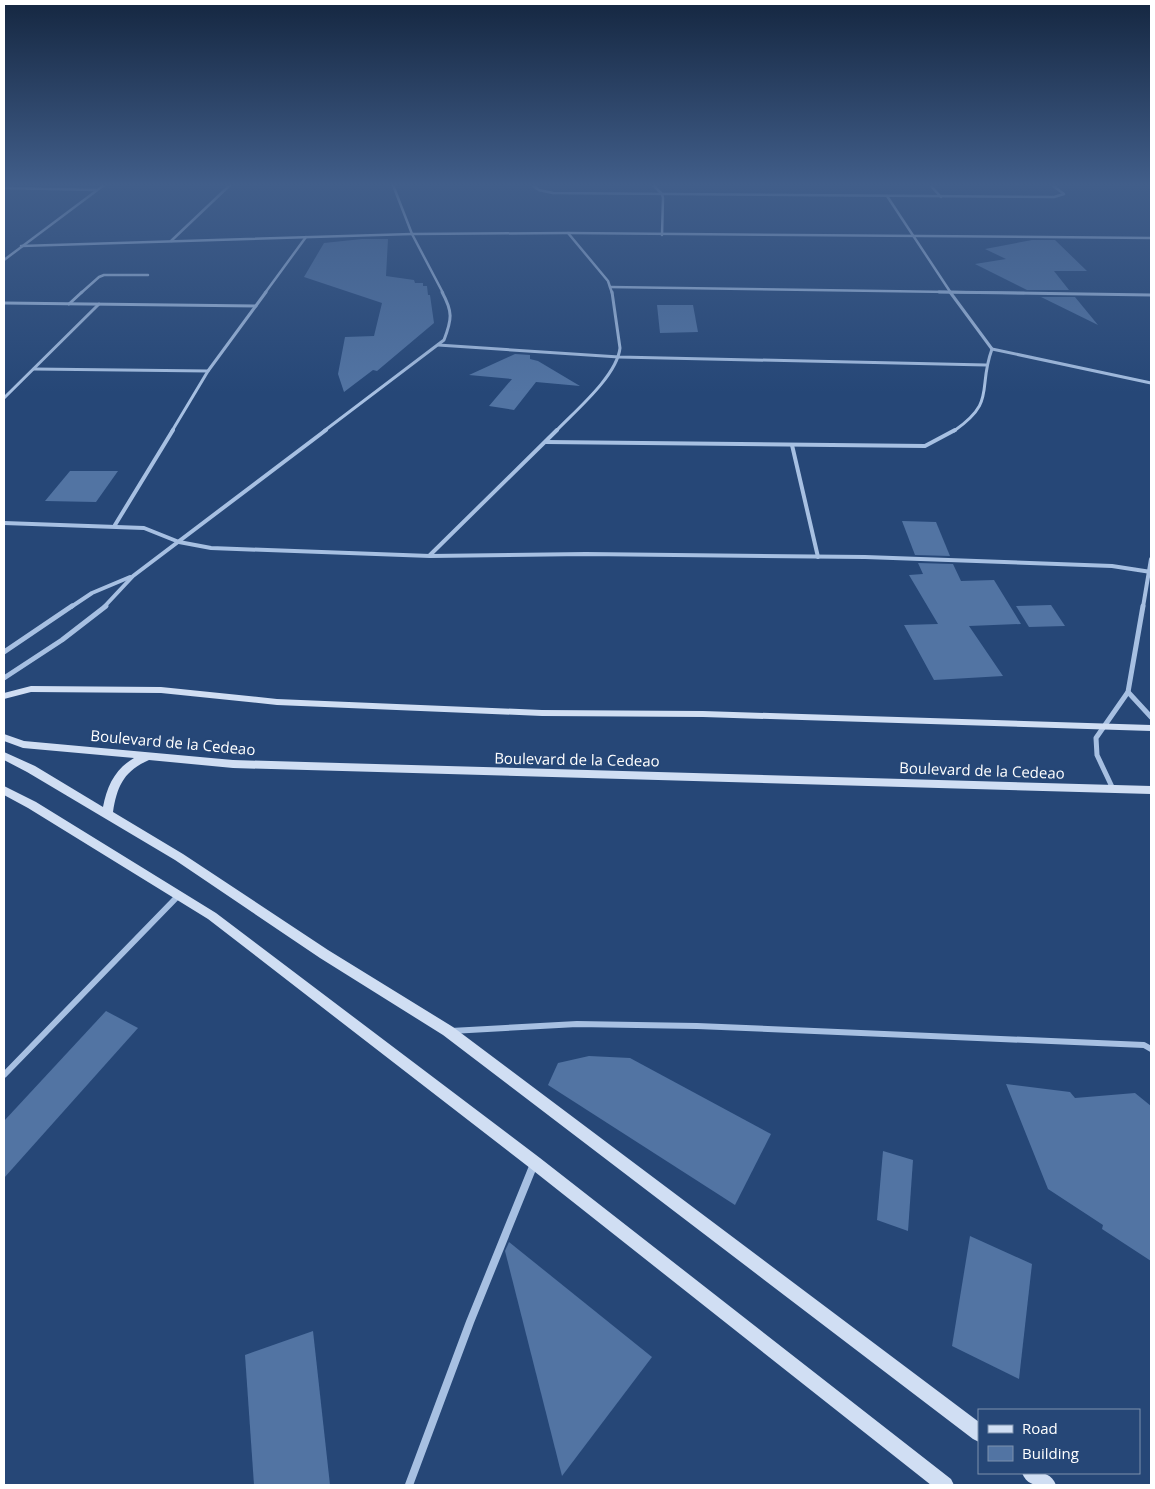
<svg xmlns="http://www.w3.org/2000/svg" width="1155" height="1489" font-family="'Open Sans',sans-serif">
<rect width="100%" height="100%" fill="#264777"/>
<!-- building -->
<g fill="#5274a3">
<polygon points="362,239 388,239 386,276 414,280 415,283 423,283 423,286 427,286 428,295 430,295 434,323 377,371 373,370 344,392 338,374 345,337 374,336 382,303 304,277 324,243"/>
<polygon points="1032,240 1055,240 1087,271 1054,271 1069,290 1027,290 975,264 1006,259 985,249"/>
<polygon points="1041,297 1075,297 1098,325"/>
<polygon points="657,305 693,305 698,332 660,333"/>
<polygon points="515,354 530,355 530,359 538,361 580,386 536,382 514,410 489,406 512,379 469,375"/>
<polygon points="70,471 118,471 96,502 45,501"/>
<polygon points="902,521 936,522 950,556 915,555"/>
<polygon points="918,563 953,564 961,581 994,580 1021,624 969,626 1003,676 934,680 904,625 938,624 909,575 923,574"/>
<polygon points="1051,605 1065,626 1029,627 1016,606"/>
<polygon points="106,1011 138,1028 4,1178 4,1121"/>
<polygon points="589,1056 630,1058 771,1134 735,1205 548,1085 558,1063"/>
<polygon points="1006,1084 1070,1092 1075,1098 1135,1093 1151,1106 1151,1261 1102,1229 1103,1225 1048,1189"/>
<polygon points="883,1151 913,1160 908,1231 877,1220"/>
<polygon points="970,1236 1032,1264 1019,1379 952,1346"/>
<polygon points="509,1242 652,1357 562,1476 505,1251"/>
<polygon points="313,1331 330,1485 254,1485 245,1355"/>
</g>
<g fill="none" stroke-linecap="round" stroke-linejoin="round">
<!-- street-far5 -->
<g stroke="#a7c0e2" stroke-width="2.5">
<polyline points="393,185 412,234 443,293"/>
<polyline points="532,185 539,190 553,193 1054,197 1064,194 1052,185"/>
<polyline points="653,185 662,194 663,198 662,235"/>
<polyline points="930,185 941,197"/>
<polyline points="4,188 96,190"/>
<polyline points="887,196 951,293"/>
<polyline points="568,233 608,281 612,293"/>
<polyline points="171,241 230,185"/>
<polyline points="21,246 412,234 568,233 1151,238"/>
<polyline points="4,260 104,185"/>
<polyline points="610,287 1024,293"/>
<polyline points="81,293 99,277 104,275 148,275"/>
<polyline points="265,293 306,237"/>
</g>
<!-- street-far4 -->
<g stroke="#a7c0e2" stroke-width="3">
<polyline points="939,292 1151,295"/>
<polyline points="950,292 992,349 1151,383"/>
<polyline points="4,303 256,306"/>
<polyline points="69,304 82,292"/>
<polyline points="438,345 619,357 986,365"/>
<polyline points="34,369 208,371"/>
<polyline points="4,398 99,304"/>
<polyline points="172,431 208,371 266,292"/>
<path d="M324,431L444,340C452,319 453,312 442,292"/>
<path d="M556,431C575,411 617,376 620,348L612,292"/>
<path d="M954,431C997,401 977,390 992,349"/>
</g>
<!-- street-far3 -->
<g stroke="#a7c0e2" stroke-width="4">
<polyline points="546,442 925,446 955,430"/>
<polyline points="792,445 818,557"/>
<polyline points="4,523 144,528 179,542 211,548 430,556 586,554 865,557 1112,566 1151,572"/>
<polyline points="115,525 173,430"/>
<polyline points="430,555 557,430"/>
<polyline points="71,607 92,593 130,577"/>
<polyline points="104,607 133,576 326,430"/>
<polyline points="1143,607 1151,559"/>
</g>
<!-- street-far2 -->
<g stroke="#a7c0e2" stroke-width="5">
<polyline points="4,652 72,606"/>
<polyline points="4,678 62,640 106,606"/>
<polyline points="1128,692 1151,717"/>
<polyline points="1113,789 1097,755 1096,738 1128,692 1143,606"/>
</g>
<!-- street-far1 -->
<g stroke="#a7c0e2" stroke-width="6">
<polyline points="451,1031 577,1024 697,1026 1144,1045 1151,1049"/>
<polyline points="4,1075 178,896"/>
</g>
<!-- street -->
<polyline stroke="#a7c0e2" stroke-width="8" points="409,1485 470,1322 534,1164"/>
<!-- secondary -->
<g fill="#d0def3" fill-rule="evenodd">
<polygon points="31,686 161,687 277,699 542,710 703,711 1151,725 1151,731 703,717 542,716 277,705 161,693 31,692 4,699 4,693"/>
<path d="M4,734L24,741L233,760L1151,786V794L233,768L149,760C124,771 117,786 113,812L183,854L328,950L453,1027L979,1422V1442L973,1439L443,1035L320,958L175,860L27,772L4,760V752L35,766L103,807C107,786 115,769 134,758L23,748L4,741Z"/>
<polygon points="4,786 36,802 216,913 540,1158 951,1479 954,1485 931,1485 530,1168 208,919 28,808 4,795"/>
<path d="M1022,1473C1036,1472 1050,1470 1056,1485C1042,1486 1028,1488 1022,1473Z"/>
</g>
</g>
<!-- sky -->
<linearGradient id="sky" x2="0" y2="1"><stop stop-color="#152741"/><stop offset="0.47" stop-color="#415e8a"/><stop offset="1" stop-color="#415e8a" stop-opacity="0"/></linearGradient>
<rect width="1155" height="393" fill="url(#sky)"/>
<g text-anchor="middle" dominant-baseline="central" stroke-width="4" stroke-linejoin="round" paint-order="stroke">
<!-- street labels -->
<g font-size="15" fill="#fff" stroke="#264777">
<text transform="translate(173 742) rotate(5)">Boulevard de la Cedeao</text>
<text transform="translate(577 759) rotate(1)">Boulevard de la Cedeao</text>
<text transform="translate(982 770) rotate(2)">Boulevard de la Cedeao</text>
</g>
</g>
<!-- border -->
<rect width="1155" height="1489" fill="none" stroke="#ffffff" stroke-width="10"/>
<!-- legend -->
<rect x="978" y="1409" width="162" height="65" fill="#264777" stroke="#7d91ad"/>
<rect x="988" y="1425" width="25" height="8" fill="#d0def3" stroke="#7d91ad"/>
<text x="1022" y="1434" font-size="15" fill="#ffffff">Road</text>
<rect x="988" y="1446" width="25" height="15" fill="#5274a3" stroke="#7d91ad"/>
<text x="1022" y="1459" font-size="15" fill="#ffffff">Building</text>
</svg>
